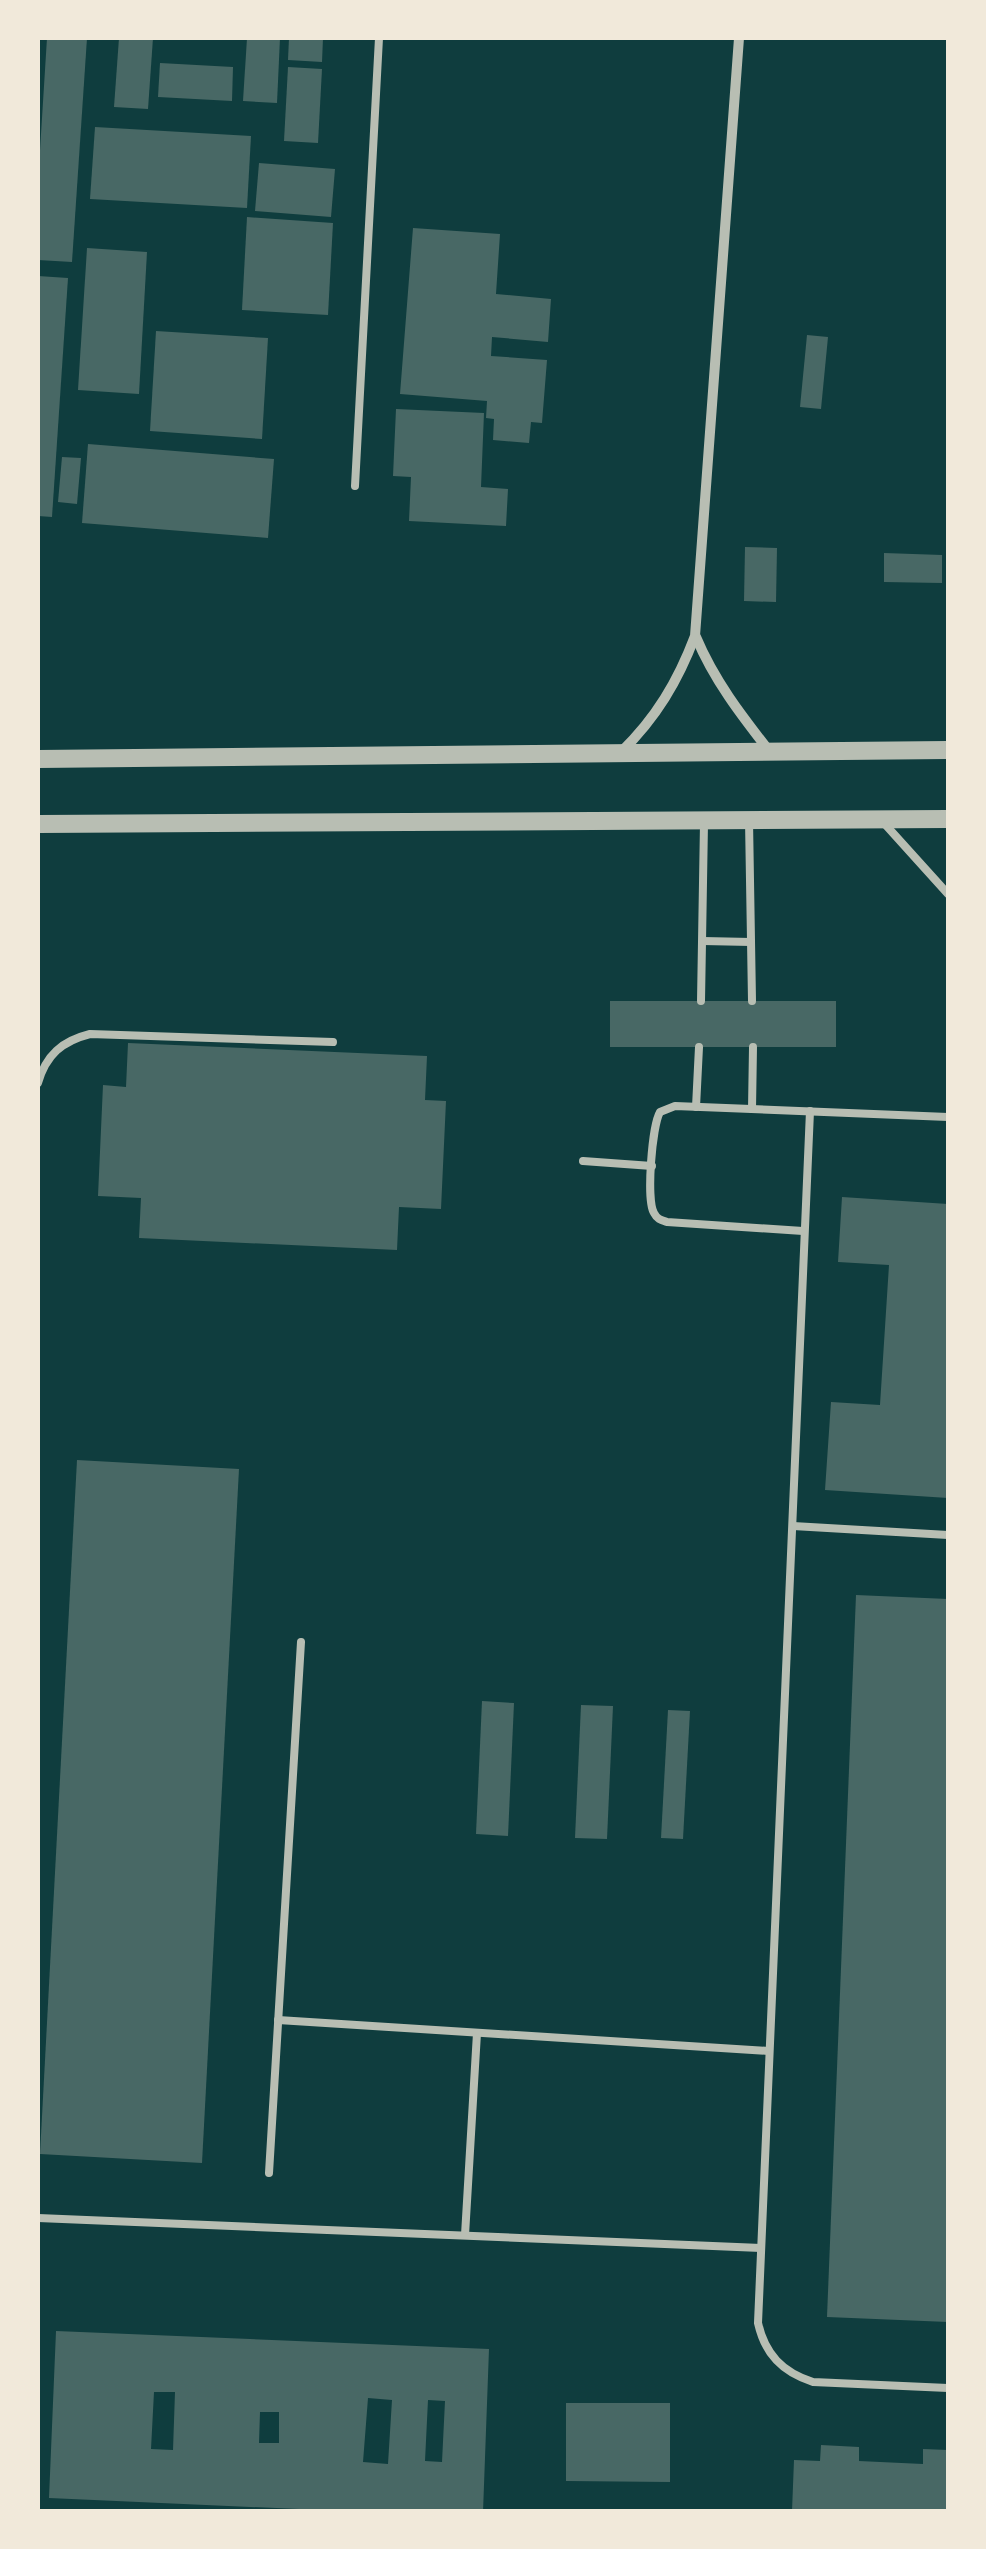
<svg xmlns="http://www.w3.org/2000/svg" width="986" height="2549" font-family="Cabin,sans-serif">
<rect width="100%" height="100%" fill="#0f3d3e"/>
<!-- building -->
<g fill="#486865" fill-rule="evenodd">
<polygon points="47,38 87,38 72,262 38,260 38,182"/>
<polygon points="119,38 153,38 148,109 114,107"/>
<polygon points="247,38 280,38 277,103 243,101"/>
<polygon points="289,38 323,38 322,62 288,60"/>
<polygon points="160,63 233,67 232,101 158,97"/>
<polygon points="288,67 322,69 318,143 284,141"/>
<polygon points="95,127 251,136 247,208 90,199"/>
<polygon points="259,163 335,169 331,217 255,211"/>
<polygon points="247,217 333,223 328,315 242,310"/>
<polygon points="413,228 500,234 496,294 551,299 548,342 492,337 491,356 547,360 542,423 531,422 529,443 493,440 494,419 486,418 487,401 400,394"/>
<polygon points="87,248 147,252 139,394 78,390"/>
<polygon points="38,276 68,278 52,517 38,516"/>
<polygon points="156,331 268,338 262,439 150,431"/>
<polygon points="807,335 828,337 821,409 800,407"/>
<polygon points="396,409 484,413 481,487 508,489 506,526 409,521 411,477 393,476"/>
<polygon points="88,444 274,459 268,538 82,523"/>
<polygon points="62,457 81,458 77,504 58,502"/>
<polygon points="745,547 777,548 776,602 744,601"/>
<polygon points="884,553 942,555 942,583 884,582"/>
<rect x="610" y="1001" width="226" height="46"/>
<polygon points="128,1043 427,1056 425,1100 446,1101 441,1209 399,1207 397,1250 139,1238 141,1198 98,1196 103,1085 126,1087"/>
<polygon points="842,1197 948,1204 948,1498 825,1490 831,1402 880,1405 889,1265 838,1262"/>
<polygon points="77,1460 239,1469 202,2163 40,2154"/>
<polygon points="856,1595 948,1599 948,2322 827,2317"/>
<polygon points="482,1701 514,1703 508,1836 476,1834"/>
<polygon points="581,1705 613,1706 607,1839 575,1838"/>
<polygon points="668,1710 690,1711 683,1839 661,1838"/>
<path d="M56,2331L489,2349L483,2512H366L49,2498ZM154,2392H175L173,2450L151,2449ZM368,2398L392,2400L388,2464L363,2462ZM428,2400L445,2401L442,2462L425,2461ZM260,2412H279V2443H259Z"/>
<polygon points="566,2403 670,2403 670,2482 566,2481"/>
<polygon points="821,2445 859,2447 859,2461 923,2464 923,2449 948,2450 948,2512 792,2511 794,2460 820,2461"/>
</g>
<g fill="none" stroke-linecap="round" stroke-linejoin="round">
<!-- service -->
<g stroke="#b8beb3" stroke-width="8">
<polyline points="355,486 379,38"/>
<polyline points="749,820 752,1001"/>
<polyline points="883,822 948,894"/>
<polyline points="703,941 751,942"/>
<polyline points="701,1001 704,823"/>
<path d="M38,1083C46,1055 62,1041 90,1034L333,1042"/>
<polyline points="696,1107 699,1047"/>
<polyline points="752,1109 753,1047"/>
<path d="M810,1111L758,2323C765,2354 782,2372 813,2382L948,2388"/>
<polyline points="583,1161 652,1166"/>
<path d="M803,1231L667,1222C661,1220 657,1219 654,1213C646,1200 652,1126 660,1112L675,1106L948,1117"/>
<polyline points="793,1526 948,1535"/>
<polyline points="278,2020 769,2051"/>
<polyline points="269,2173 301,1642"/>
<polyline points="38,2218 761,2248"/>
<polyline points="465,2235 477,2033"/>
</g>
<!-- minor -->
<g stroke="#b8beb3" stroke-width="10">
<path d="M696,637C714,680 741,715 770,752"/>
<path d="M621,752C656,718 678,681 695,636L739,38"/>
</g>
<!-- tertiary -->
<g stroke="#b8beb3" stroke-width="18">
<polyline points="38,759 948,750"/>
<polyline points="38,824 948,819"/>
</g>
</g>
<!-- border -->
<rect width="986" height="2549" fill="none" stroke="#f1e9da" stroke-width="80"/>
</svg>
